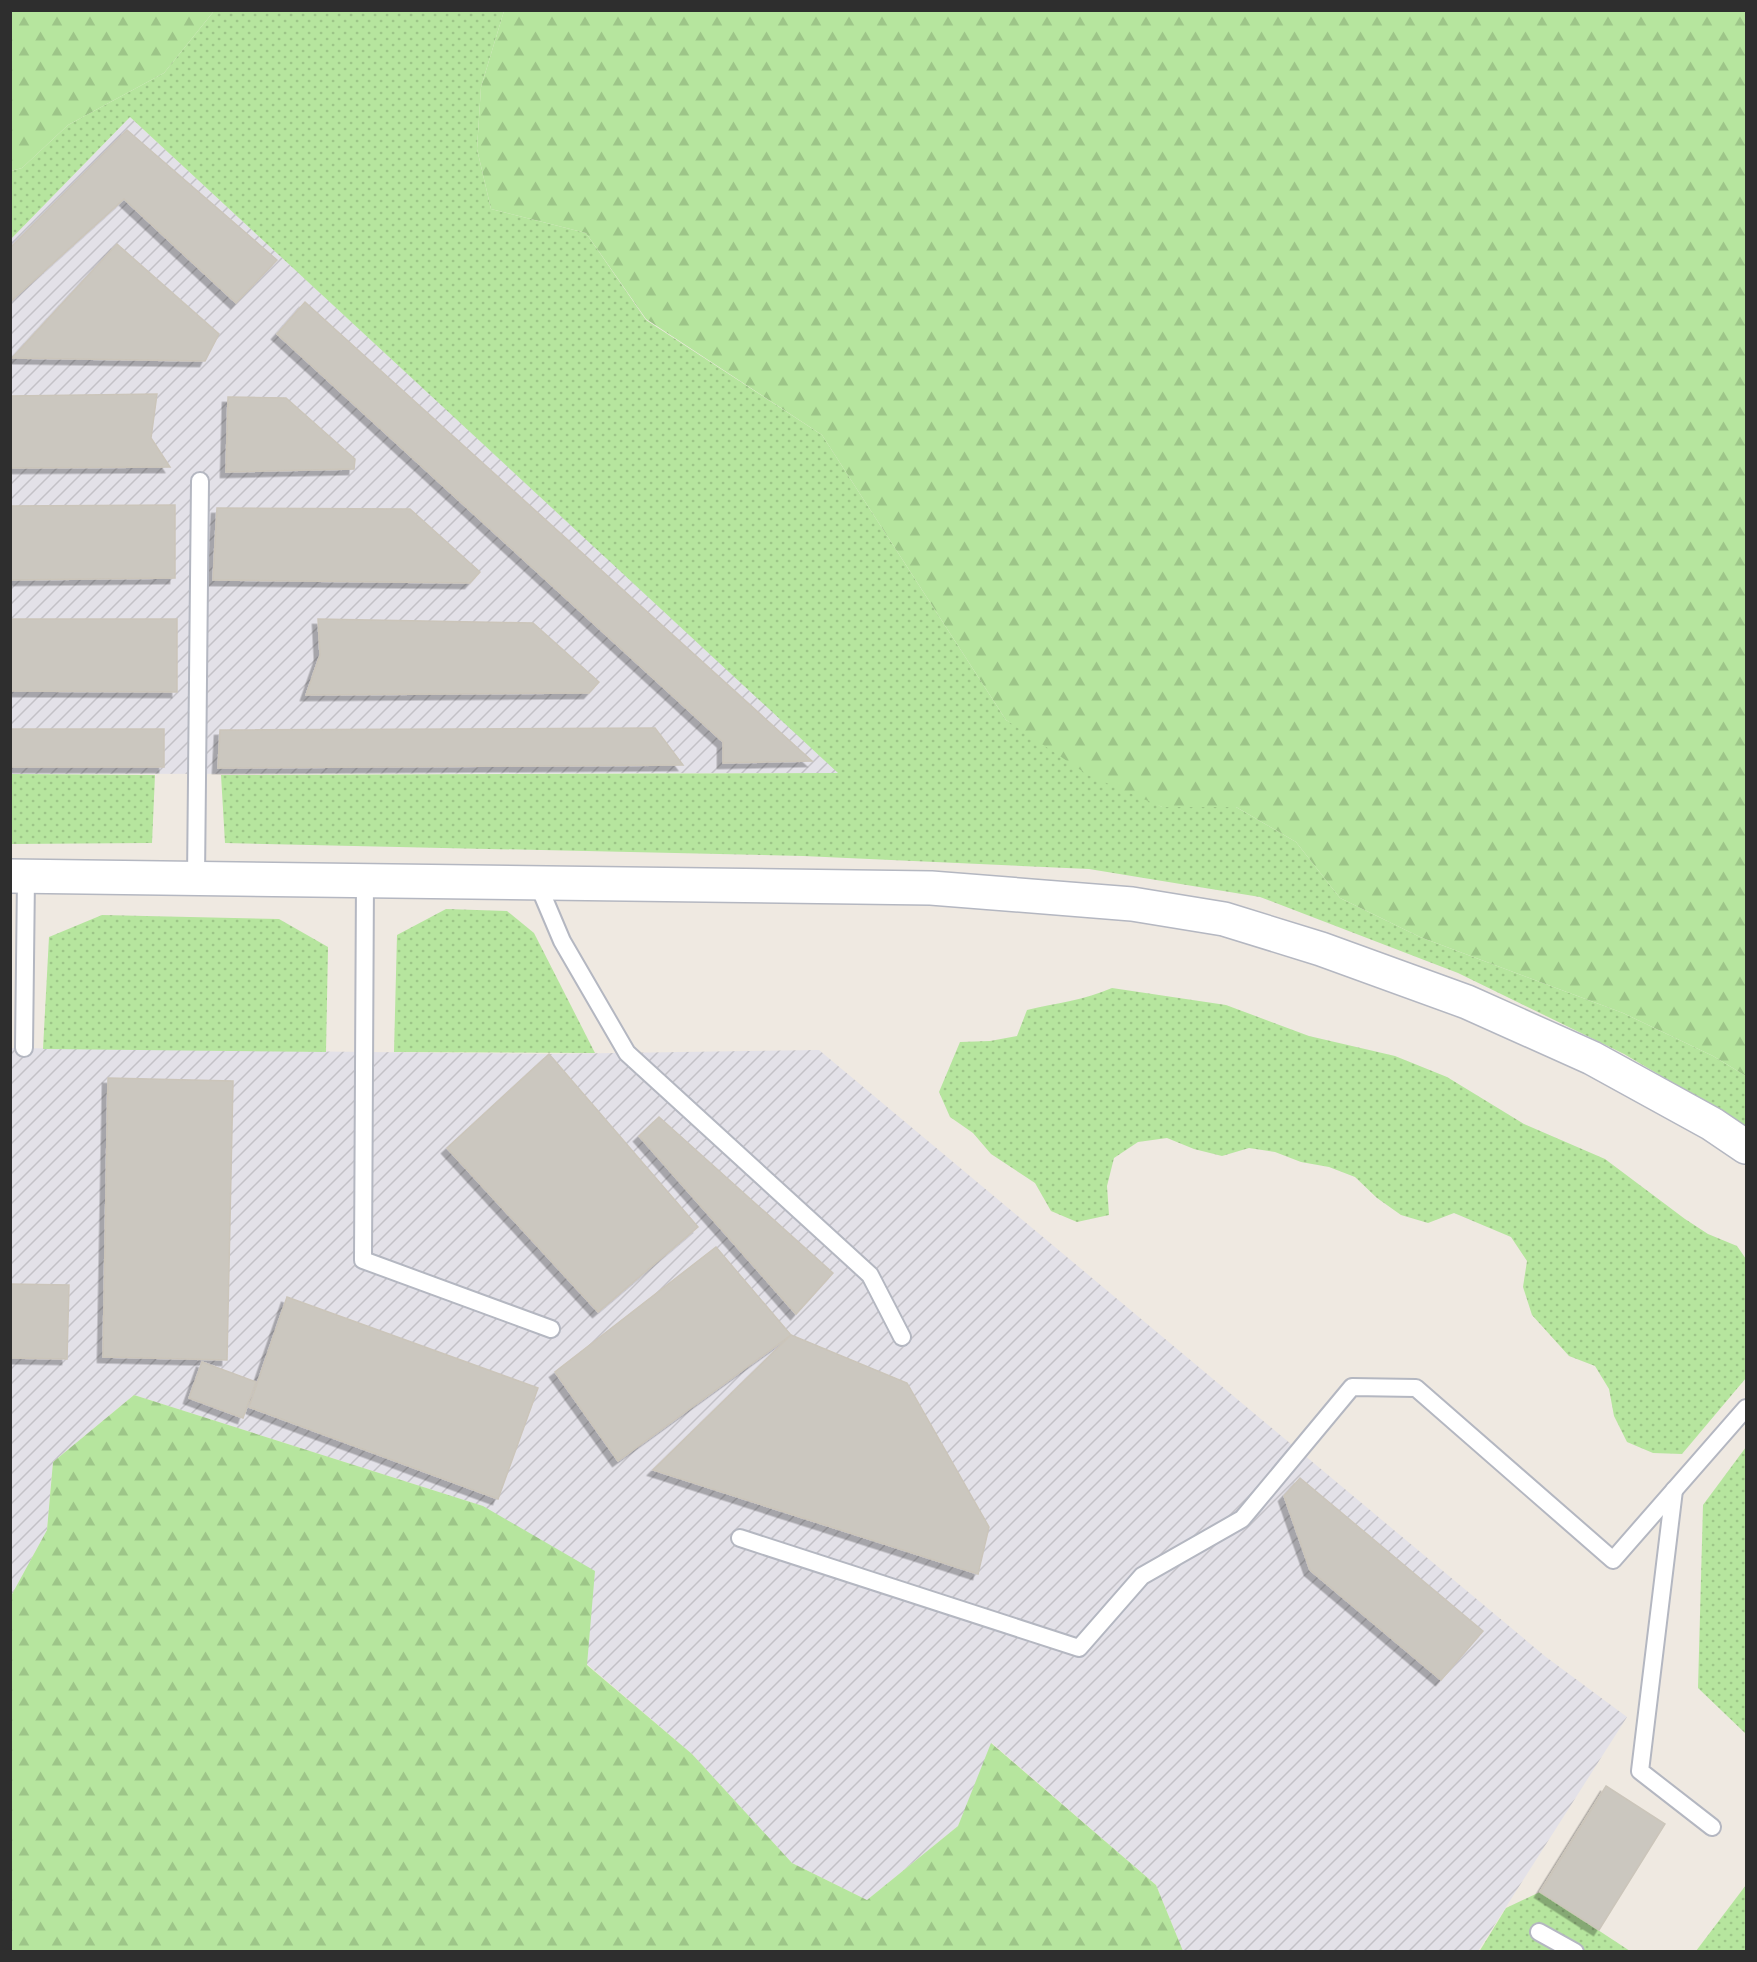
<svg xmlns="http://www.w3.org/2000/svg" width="1757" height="1962" font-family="'PT Sans Narrow',sans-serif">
<defs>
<pattern id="industrial-furrows" width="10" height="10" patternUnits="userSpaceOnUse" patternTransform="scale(1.5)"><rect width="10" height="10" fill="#e3e1e8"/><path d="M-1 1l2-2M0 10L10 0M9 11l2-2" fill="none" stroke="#c3c1c7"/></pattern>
<pattern id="grass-dots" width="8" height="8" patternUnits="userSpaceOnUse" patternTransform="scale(1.5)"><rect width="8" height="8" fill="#b6e59e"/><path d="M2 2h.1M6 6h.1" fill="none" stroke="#9dc588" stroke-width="1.8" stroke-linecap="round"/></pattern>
<pattern id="forest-firs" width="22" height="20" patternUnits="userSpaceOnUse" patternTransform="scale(1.5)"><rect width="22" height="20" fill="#b6e59e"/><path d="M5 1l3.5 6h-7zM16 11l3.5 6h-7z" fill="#9dc588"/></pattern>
<filter id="shadow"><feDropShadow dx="-5.5" dy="5.5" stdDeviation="0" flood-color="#0004"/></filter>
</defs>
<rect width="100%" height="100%" fill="#efe9e1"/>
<!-- industrial -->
<g fill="url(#industrial-furrows)">
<polygon points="130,117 839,773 11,774 11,239"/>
<polygon points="11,1048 549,1054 819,1050 1546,1657 1627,1717 1478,1951 1183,1951 1156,1885 992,1743 958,1826 867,1900 792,1863 692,1754 587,1664 483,1506 134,1395 53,1462 47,1530 11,1596"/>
</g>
<!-- grass -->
<g fill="url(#grass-dots)">
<polygon points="214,11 504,11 481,87 477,149 491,209 586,233 646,320 822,435 1006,720 1162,807 1236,807 1296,842 1340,898 1420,937 1623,1013 1713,1056 1746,1076 1746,1126 1624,1054 1458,973 1260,897 1089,869 803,856 225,843 221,775 838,773 130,117 11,239 11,171 22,168 68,125 164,73"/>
<polygon points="11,774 155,775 152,843 11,844"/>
<polygon points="446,909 507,911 534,933 595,1053 394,1052 397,935"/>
<polygon points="102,915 279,919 328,947 326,1052 43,1049 49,937"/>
<path d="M1112,988L1226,1005L1309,1036L1395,1056L1447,1077L1524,1124L1605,1159L1685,1219L1708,1234L1737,1246L1746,1259V1378L1682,1454L1653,1453L1627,1442L1614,1416L1609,1389L1595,1366L1569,1356L1532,1315L1523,1287L1527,1261L1511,1237L1454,1213L1428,1223L1401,1215L1377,1198L1355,1177L1329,1167L1301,1162L1275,1152L1249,1148L1222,1156L1194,1149L1167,1138L1138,1142L1114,1158L1107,1186L1109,1215L1077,1222L1051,1211L1035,1183L991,1154L973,1133L950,1117L939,1092L960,1042L990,1041L1017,1036L1027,1010C1056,1003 1085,1000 1112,988Z"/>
<polygon points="1746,1447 1746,1734 1698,1688 1703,1505"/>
<polygon points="1746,1885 1746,1951 1696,1951"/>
<polygon points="1540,1892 1630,1951 1479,1952 1506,1908"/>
</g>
<!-- forest -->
<g fill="url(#forest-firs)">
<polygon points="11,10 214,10 214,11 164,73 68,125 22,168 11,171"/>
<polygon points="504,11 1746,11 1746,1076 1713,1056 1623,1013 1420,937 1340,898 1296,842 1236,807 1162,807 1088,775 1006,720 822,435 646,319 586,233 491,209 477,149 481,87"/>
<polygon points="134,1395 483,1506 595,1571 587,1665 692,1754 792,1863 867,1900 958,1826 991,1743 1156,1885 1183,1951 11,1951 11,1596 47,1530 53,1462"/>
</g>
<!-- building -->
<g fill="#cbc7bf" stroke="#cbc5ba" stroke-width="1.5" filter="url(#shadow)">
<polygon points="127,130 277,260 236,303 124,199 10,302 10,248"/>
<polygon points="117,244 219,334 205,361 12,358"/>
<polygon points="305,302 812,761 723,763 723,742 277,334"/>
<polygon points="157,394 151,438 170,467 10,468 10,396"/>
<polygon points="228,397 286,398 355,459 354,469 226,472"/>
<polygon points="175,505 175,578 10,580 10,506"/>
<polygon points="217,508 410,509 480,572 470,583 213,580"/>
<polygon points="10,619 177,619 177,692 10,691"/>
<polygon points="318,619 533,623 599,682 589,693 306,695 320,655"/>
<polygon points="655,728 683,765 218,768 220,730"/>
<rect x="10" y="729" width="154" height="38"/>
<polygon points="549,1054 698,1227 598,1312 447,1148"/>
<polygon points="108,1078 233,1081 227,1360 103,1357"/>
<polygon points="659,1117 833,1273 796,1314 639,1136"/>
<polygon points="716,1247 791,1335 618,1461 555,1372"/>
<polygon points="10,1284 69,1285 67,1359 10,1358"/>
<polygon points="287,1297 538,1388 498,1499 249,1407"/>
<polygon points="791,1335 907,1383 989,1527 978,1574 653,1470"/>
<polygon points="202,1362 256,1382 243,1418 189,1398"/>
<polygon points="1300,1478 1483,1631 1441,1680 1310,1570 1284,1496"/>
<polygon points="1606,1786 1665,1824 1599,1930 1540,1892"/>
</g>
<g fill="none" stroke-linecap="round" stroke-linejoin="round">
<!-- lane casing -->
<g stroke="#b4b7c1" stroke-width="20">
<g id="lane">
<polyline points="196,878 200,481"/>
<polyline points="365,879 363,1260 551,1329"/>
<polyline points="537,882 562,941 627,1053 870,1275 902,1337"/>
<polyline points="24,1048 26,877"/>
<polyline points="1674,1490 1640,1771 1712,1827"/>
<polyline points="740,1538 1079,1648 1142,1576 1242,1519 1352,1387 1416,1388 1613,1560 1746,1408"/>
<polyline points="1539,1932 1575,1952"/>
</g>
</g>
<!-- secondary casing -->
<g stroke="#b4b7c1" stroke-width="36">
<polyline id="secondary" points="10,876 931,888 1132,904 1224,919 1321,949 1467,1002 1592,1058 1712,1124 1746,1147"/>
</g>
<!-- lane -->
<use href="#lane" stroke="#fff" stroke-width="16"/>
<!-- secondary -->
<use href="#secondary" stroke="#fff" stroke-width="33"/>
</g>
<!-- border -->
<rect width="1757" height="1962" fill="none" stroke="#2e2e2e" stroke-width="24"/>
</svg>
